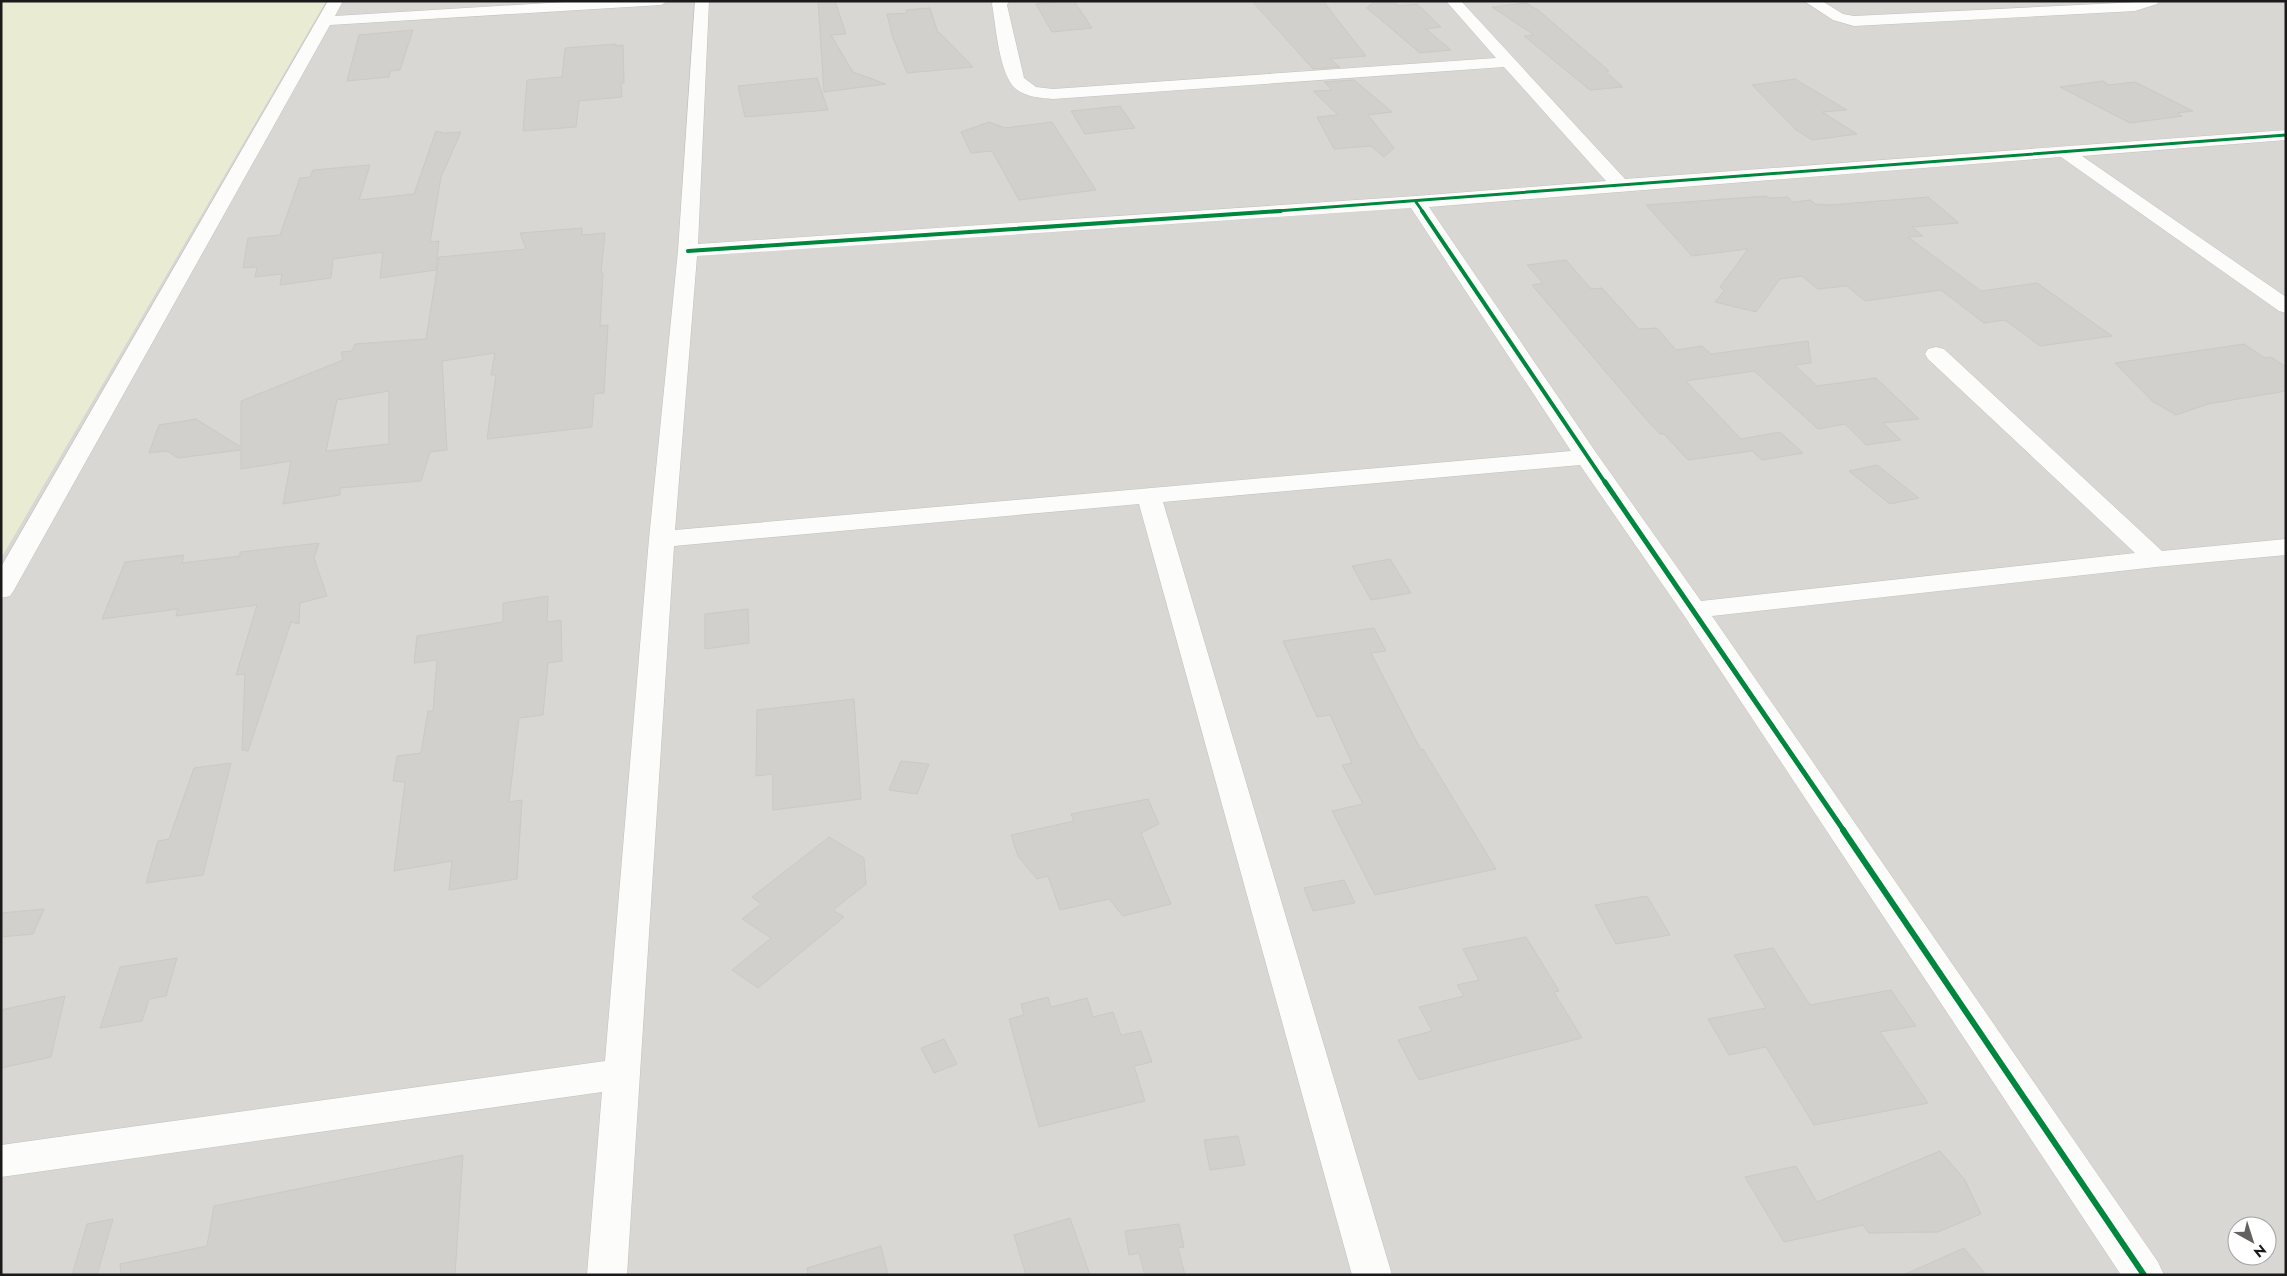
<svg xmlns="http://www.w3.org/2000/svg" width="2287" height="1276" font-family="Jost,sans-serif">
<rect width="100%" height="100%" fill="#eae8e2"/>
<!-- residential -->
<path fill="#d9d7d4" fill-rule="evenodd" d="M326,1H2286V1275H1V558ZM2237,1226H2267V1256H2237Z"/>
<!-- farmland -->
<polygon fill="#e9ecd3" points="1,1 326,1 1,558"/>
<!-- building -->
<g fill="#d2d0cc" stroke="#cdc9c3" fill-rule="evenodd">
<polygon points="818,1 835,1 846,34 831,35 853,72 886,84 824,92"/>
<polygon points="1064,1 1074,1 1092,28 1052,32 1036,4"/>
<polygon points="1252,1 1323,1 1366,56 1330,59 1340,67 1313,69"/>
<polygon points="1375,1 1393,1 1398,6 1417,4 1441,27 1426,29 1451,50 1420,53 1367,8"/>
<polygon points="1526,3 1538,10 1609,71 1606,72 1623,87 1590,90 1524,36 1534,35 1492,7"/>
<polygon points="930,8 938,33 940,33 973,67 907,73 892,35 887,14 907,13 906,10"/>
<polygon points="413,30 400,70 390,71 389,77 347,81 359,35"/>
<polygon points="616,44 616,46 623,45 624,83 621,83 622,97 579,101 576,127 523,131 527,80 562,77 565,48"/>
<polygon points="817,78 828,110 745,117 738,86"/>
<polygon points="1795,79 1847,110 1822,112 1857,134 1812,140 1795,129 1752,85"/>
<polygon points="1354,80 1392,112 1368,115 1394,148 1384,157 1371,146 1334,149 1317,117 1338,115 1313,91 1332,90 1324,82"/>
<polygon points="2103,81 2109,85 2135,82 2193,111 2177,113 2182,116 2130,123 2060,87"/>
<polygon points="1120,106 1135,128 1085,134 1071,111"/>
<polygon points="989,122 1005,128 1052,122 1096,190 1019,200 992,151 971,153 961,132"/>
<polygon points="436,131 444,133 461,132 441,177 430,242 439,241 436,270 380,278 383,252 333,259 331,278 280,285 282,274 255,277 257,267 243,268 248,238 280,235 300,178 310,177 313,170 370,165 359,200 414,194"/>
<polygon points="1766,196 1769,198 1788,197 1793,202 1810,200 1815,204 1831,205 1928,197 1959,223 1912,227 1923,236 1908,237 1981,291 2037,283 2112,336 2040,346 2005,320 1984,323 1941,290 1865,301 1847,286 1818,289 1802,276 1780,279 1756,312 1715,302 1724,291 1720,287 1748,249 1692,256 1646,205"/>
<path d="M582,228V235L605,233L601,273H603L600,326L608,325L604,393L594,394L592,427L487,439L496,375H491L495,353L442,361L447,450L430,452L421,481L340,488V495L283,504L291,461L241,469V450L178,458L167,451L149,453L159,425L196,419L241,447V401L343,360L341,352L352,351L355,344L426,339L439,257L526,249L520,233ZM389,391V444L326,451L337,400Z"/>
<polygon points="1566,260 1591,289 1602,288 1639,329 1657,328 1676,350 1702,346 1711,354 1808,341 1811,363 1795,365 1817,386 1876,378 1919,419 1883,423 1901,440 1866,445 1845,424 1818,429 1754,371 1686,381 1741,439 1780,432 1803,453 1762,460 1752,451 1688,460 1664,434 1660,434 1645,418 1532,285 1543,283 1527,265"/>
<polygon points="2244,344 2265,358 2271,357 2286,367 2286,391 2208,404 2176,415 2152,401 2115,363"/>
<polygon points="1877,465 1919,498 1890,504 1849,471"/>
<polygon points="319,543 314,558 327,596 300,603 299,624 291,622 248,751 242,750 245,674 236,675 257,605 176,616 178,609 102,619 125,562 184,555 182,563 240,556 240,552"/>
<polygon points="1390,559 1411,593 1371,600 1352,566"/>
<polygon points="548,596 547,622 561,620 562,661 548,663 543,715 519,718 509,802 522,800 517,879 449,890 452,861 394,871 405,782 393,781 397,756 421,753 428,711 433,711 437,660 414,663 417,636 503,622 503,603"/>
<polygon points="748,609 749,643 705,649 705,614"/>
<polygon points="1374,628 1386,651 1371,653 1421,750 1423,749 1496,869 1375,895 1332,811 1363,804 1342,765 1352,763 1330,715 1317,717 1283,641"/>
<polygon points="854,699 861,799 773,810 773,774 756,776 757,710"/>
<polygon points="901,761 929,764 917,794 889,790"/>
<polygon points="231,763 203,875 146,883 158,841 169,839 194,768"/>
<polygon points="1148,799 1159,824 1141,833 1171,904 1123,916 1109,899 1060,910 1048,876 1037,879 1018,856 1011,835 1074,821 1071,814"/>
<polygon points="829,837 864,858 866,884 833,910 844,917 758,988 732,970 771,938 742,919 761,904 752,897"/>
<polygon points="1344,880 1355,903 1313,911 1304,888"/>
<polygon points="1647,896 1670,935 1616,944 1595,905"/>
<polygon points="44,909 33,934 1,937 1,913"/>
<polygon points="1526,937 1559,991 1554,992 1582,1038 1419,1080 1398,1040 1432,1031 1419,1007 1464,996 1457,985 1479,980 1463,949"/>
<polygon points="1773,948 1810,1005 1891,990 1916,1026 1880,1032 1928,1103 1814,1125 1766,1047 1729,1055 1708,1019 1766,1008 1734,955"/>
<polygon points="177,958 166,996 149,999 142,1021 100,1028 120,967"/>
<polygon points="65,996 51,1057 1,1068 1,1010"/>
<polygon points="1048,997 1051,1007 1087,998 1093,1017 1113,1012 1121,1035 1141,1031 1152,1062 1134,1066 1145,1101 1039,1127 1009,1019 1024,1015 1021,1004"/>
<polygon points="944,1039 957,1064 934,1073 921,1048"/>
<polygon points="1238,1136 1245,1165 1210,1170 1204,1140"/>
<polygon points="1940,1151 1965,1180 1981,1214 1938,1232 1869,1233 1863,1225 1784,1242 1745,1177 1796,1166 1817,1202"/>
<polygon points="463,1155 455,1275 121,1275 120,1264 207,1246 214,1206"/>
<polygon points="1070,1218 1090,1275 1026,1275 1014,1235"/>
<polygon points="113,1219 97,1275 72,1275 87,1224"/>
<polygon points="1179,1224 1184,1247 1178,1248 1185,1275 1145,1275 1139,1253 1129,1255 1125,1231"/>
<polygon points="881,1246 888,1275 808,1275 807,1268"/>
<polygon points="1964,1248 1986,1275 1903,1275"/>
</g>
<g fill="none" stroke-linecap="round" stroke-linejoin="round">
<!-- minor casing -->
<g stroke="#c2c1be" stroke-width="1">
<g id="minor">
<polygon points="328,1 343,1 335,16 581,1 668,1 661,5 330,25 14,590 10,596 1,598 1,567"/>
<path d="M695,1H709L698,244L1416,196L1606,181L1504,67L1053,99C1041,98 1026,97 1016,89C999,75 996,26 992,4L993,1H1009L1007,5L1024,78L1036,87L1053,89L1496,58L1446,1H1461L1625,179L2286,130V140L2082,156L2286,297V313L2279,311L2061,157L1429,207L1597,454L1701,601L2135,553L1928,359L1925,354L1928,349L1936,347L1944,349L2162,551L2286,539V555L2156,567L1712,616L2158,1262L2164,1275H2121L1683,614L1580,465L1163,502L1392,1275H1352L1139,504L674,546L627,1275H587L602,1092L1,1177V1145L605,1061L649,539L678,251ZM1411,208L1571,451L675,530L697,256Z"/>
<polygon points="1804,1 1822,1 1843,14 1854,16 2159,1 2157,4 2135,11 1854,26 1833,20"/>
</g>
</g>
<!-- minor -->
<use href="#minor" fill="#fcfcfb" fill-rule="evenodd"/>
<!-- cycleway-far3 casing -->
<g stroke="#fff" stroke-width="5">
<g id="cycleway-far3">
<polyline points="1416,202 1423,212"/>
<polyline points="1262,212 2286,135"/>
</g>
</g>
<!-- cycleway-far2 casing -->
<g stroke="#fff" stroke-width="6">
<g id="cycleway-far2">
<polyline points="1422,211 1606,484"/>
<polyline points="688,251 1281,211"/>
</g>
</g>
<!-- cycleway-far1 casing -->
<g stroke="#fff" stroke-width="8">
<polyline id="cycleway-far1" points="1605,482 1844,831"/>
</g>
<!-- cycleway casing -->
<g stroke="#fff" stroke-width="9">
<polyline id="cycleway" points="1843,830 2144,1275"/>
</g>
<!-- cycleway-far3 -->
<use href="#cycleway-far3" stroke="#00873e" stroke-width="3"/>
<!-- cycleway-far2 -->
<use href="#cycleway-far2" stroke="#00873e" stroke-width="4"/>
<!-- cycleway-far1 -->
<use href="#cycleway-far1" stroke="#00873e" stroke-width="5"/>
<!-- cycleway -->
<use href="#cycleway" stroke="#00873e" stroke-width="6"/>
</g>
<!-- border -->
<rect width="2287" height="1276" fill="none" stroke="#1a1a1a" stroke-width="5"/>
<!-- north arrow -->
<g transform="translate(2252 1241) rotate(141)"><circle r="24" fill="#ffffff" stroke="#a3a3a3"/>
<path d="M0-4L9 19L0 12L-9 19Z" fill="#636260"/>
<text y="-8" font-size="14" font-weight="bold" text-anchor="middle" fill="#1a1a1a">N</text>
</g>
</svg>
